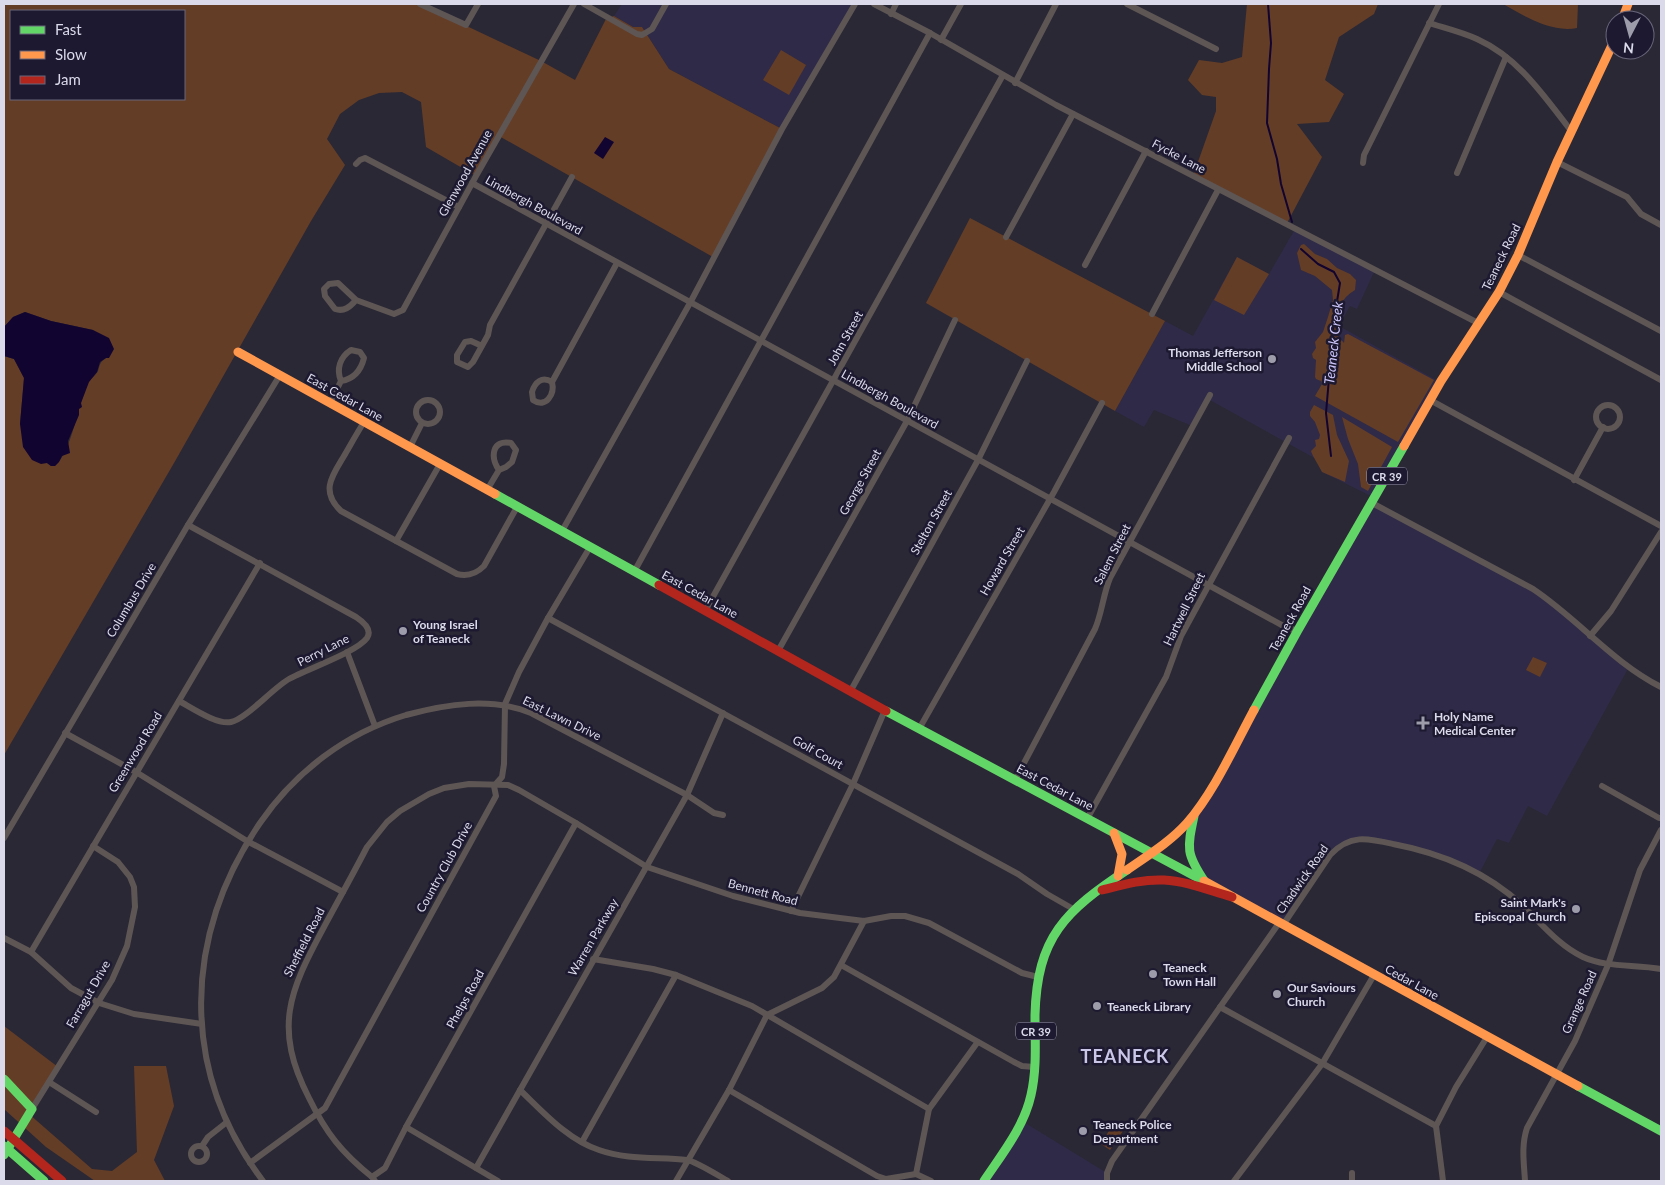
<svg xmlns="http://www.w3.org/2000/svg" width="1665" height="1185" font-family="Lato,sans-serif">
<rect width="100%" height="100%" fill="#2a2835"/>
<!-- built -->
<g fill="#2f2a47">
<polygon points="622,4 855,4 782,129 669,69 642,27 633,27 614,16"/>
<polygon points="1295,229 1375,270 1357,309 1350,306 1339,326 1440,382 1375,498 1322,472 1316,459 1208,399 1192,426 1154,410 1144,427 1115,411 1165,321 1193,336 1237,257 1269,274"/>
<polygon points="1372,504 1533,589 1629,667 1547,816 1528,806 1509,843 1497,839 1479,874 1453,861 1368,839 1336,849 1283,925 1205,882 1188,853 1202,804"/>
<polygon points="1022,1121 1107,1173 1107,1181 984,1181"/>
</g>
<!-- green -->
<g fill="#643d26" fill-rule="evenodd">
<path d="M4,4H420L541,61L575,80L606,19L614,16L633,27H642L669,69L782,129L713,257L499,136L476,176L426,147L421,102L402,92L379,93L359,100L340,114L327,139L345,165L311,221L174,463L4,755V356L14,359L24,378L20,424L47,463L51,466H55C72,451 78,404 88,383C91,378 96,375 98,371C100,364 100,362 106,358L93,330L51,321L25,312L13,317L4,327ZM11,11H184V99H11Z"/>
<polygon points="1247,4 1378,4 1374,14 1339,37 1325,80 1344,94 1329,122 1297,124 1322,157 1286,225 1193,176 1216,111 1216,97 1202,95 1188,80 1199,60 1222,63 1242,57"/>
<path d="M1503,4H1578L1577,28C1551,33 1524,16 1503,4Z"/>
<polygon points="781,50 806,65 789,95 763,80"/>
<polygon points="970,218 1165,321 1115,411 926,303"/>
<path d="M1304,244L1315,254L1327,259L1337,268L1350,274L1356,280L1355,290C1339,299 1334,316 1336,334L1344,343L1345,335L1348,334L1434,380L1398,442L1315,396L1322,384L1321,381L1316,379L1315,377L1316,360L1313,358L1312,354L1316,348L1315,342L1323,332L1328,317L1333,300L1332,290L1315,276L1301,270L1297,253L1301,245Z"/>
<polygon points="1237,257 1269,274 1244,315 1214,300"/>
<path d="M1314,405L1333,415L1337,435L1349,461L1345,482L1322,472C1319,466 1312,455 1311,451L1316,446L1315,440L1319,439L1320,435L1315,422L1310,416V412Z"/>
<polygon points="1342,417 1392,447 1368,491 1361,487 1358,464 1348,439"/>
<polygon points="1533,657 1547,663 1540,677 1526,670"/>
<polygon points="4,1026 58,1067 29,1114 92,1169 112,1171 137,1152 134,1066 166,1066 174,1106 154,1160 165,1181 95,1181 46,1147 4,1109"/>
<polygon points="1113,1124 1123,1131 1110,1150 1101,1144"/>
</g>
<!-- water -->
<g fill="#120430">
<polygon points="605,137 614,142 603,159 594,153"/>
<polygon points="25,312 51,321 93,330 109,338 114,349 109,358 106,358 100,362 97,372 89,382 81,403 82,407 79,409 79,415 68,441 70,453 62,456 59,462 55,466 51,466 47,463 41,464 32,460 23,447 20,424 24,378 14,359 4,356 4,327 13,317"/>
</g>
<g fill="none" stroke-linecap="round" stroke-linejoin="round">
<!-- stream -->
<g stroke="#120430" stroke-width="2">
<polyline points="1268,4 1271,43 1269,69 1267,123 1277,159 1281,184 1292,222"/>
<polyline points="1301,249 1318,264 1334,272 1340,283 1334,320 1326,413 1331,456"/>
</g>
<!-- street -->
<g stroke="#5e5655" stroke-width="6">
<polyline points="420,4 466,25 478,4"/>
<polyline points="584,4 637,34 642,35 652,29 666,4"/>
<polyline points="874,4 930,33 1056,105 1478,323"/>
<polyline points="1127,4 1216,49"/>
<polyline points="891,14 896,4"/>
<path d="M1429,23C1445,28 1462,32 1477,39C1519,58 1544,96 1572,132"/>
<polyline points="941,40 961,4"/>
<polyline points="1015,83 1056,4"/>
<polyline points="1557,162 1627,197 1641,214 1661,225"/>
<polyline points="1363,163 1364,155 1439,4"/>
<polyline points="356,164 360,160 365,158 459,207"/>
<polyline points="1457,173 1506,57"/>
<polyline points="472,183 1289,629 1298,630"/>
<polyline points="1006,237 1073,114"/>
<polyline points="1518,255 1661,331"/>
<polyline points="1085,265 1146,151"/>
<polyline points="1499,292 1661,380"/>
<path d="M356,300C350,307 344,312 335,309L325,296L324,289L329,284L338,283L356,300L394,314L403,310L476,176L574,4"/>
<polyline points="1152,314 1218,190"/>
<polyline points="482,346 471,341 465,342 457,355 457,362 468,367 473,362 488,335 490,325 572,177"/>
<path d="M552,382C542,376 535,382 532,392L533,400C546,409 555,394 552,382L617,263"/>
<polyline points="1430,400 1661,526"/>
<circle cx="428" cy="412" r="12"/>
<path d="M330,403L341,381C336,369 340,357 351,350L360,352L364,358C361,370 354,379 341,381"/>
<circle cx="1608" cy="417" r="12"/>
<path d="M364,422C357,433 351,444 344,456C332,476 320,491 341,511L457,574C468,577 476,574 484,566L517,507"/>
<polyline points="410,447 422,423"/>
<polyline points="1574,480 1603,427"/>
<path d="M487,490L499,470L506,467L512,462L516,450L511,443C492,439 490,457 499,470"/>
<path d="M1372,503L1533,589C1578,619 1612,662 1661,687"/>
<polyline points="562,531 690,303 782,129 855,4"/>
<polyline points="396,541 440,464"/>
<polyline points="634,572 930,33"/>
<polyline points="705,611 1003,75"/>
<polyline points="548,618 1018,874 1047,894 1075,910"/>
<polyline points="1590,636 1611,611 1661,532"/>
<polyline points="778,651 907,421 955,320"/>
<polyline points="347,652 375,726"/>
<polyline points="850,692 978,460 1027,361"/>
<path d="M179,701C192,708 217,725 231,722C246,719 273,688 289,679C307,669 357,652 367,638C373,629 362,621 356,617L188,525"/>
<polyline points="919,729 1054,492 1102,403"/>
<polyline points="65,733 136,772 247,841 343,892"/>
<path d="M1015,780L1095,629C1102,613 1103,595 1110,578L1210,395"/>
<polyline points="1602,786 1659,818 1661,818"/>
<polyline points="1087,819 1166,677 1181,636 1289,438"/>
<polyline points="4,838 188,525 280,375"/>
<polyline points="791,911 853,784 885,710"/>
<path d="M1283,925L1330,855C1350,834 1367,838 1393,844C1441,853 1485,871 1522,905C1541,923 1558,945 1583,957C1607,968 1635,964 1661,969"/>
<polyline points="4,938 31,952 71,988 99,1003 134,1014 202,1024"/>
<polyline points="31,952 260,563"/>
<polyline points="593,959 653,969 676,975 752,1006 929,1109"/>
<polyline points="841,965 1014,1062 1022,1066 1034,1067"/>
<polyline points="1220,1007 1436,1126"/>
<polyline points="49,1082 96,1112"/>
<path d="M520,1090C543,1112 568,1140 599,1150C627,1160 658,1157 687,1160C695,1161 719,1176 728,1181"/>
<polyline points="729,1090 877,1176 886,1179 916,1174"/>
<polyline points="32,1109 112,980 127,946 135,907 134,887 130,877 118,862 93,846"/>
<polyline points="406,1127 498,1181"/>
<polyline points="582,1142 676,975"/>
<circle cx="199" cy="1154" r="8"/>
<polyline points="202,1146 208,1137 227,1122"/>
<polyline points="250,1163 325,1108 496,796 494,786 502,777 504,764 505,704 519,672 548,618 590,547"/>
<polyline points="476,1168 687,795 723,713"/>
<polyline points="1352,1173 1352,1181"/>
<polyline points="916,1174 929,1109 977,1043"/>
<polyline points="916,1174 931,1181"/>
<path d="M372,1177C342,1153 326,1133 309,1098C273,1028 289,992 324,927C338,901 353,874 367,847L387,822L400,811L429,794L444,788L469,784L508,785L519,790L576,823L647,867L733,896L800,913L864,921L891,916H905L929,923L1022,973L1038,977"/>
<path d="M263,1181C179,1071 183,935 260,823C295,772 346,733 406,715C447,704 491,697 531,713L687,795L714,813L723,815"/>
<polyline points="375,1181 372,1177 385,1168 406,1127 576,823"/>
<polyline points="676,1181 729,1090 767,1015 822,988 834,977 864,921"/>
<polyline points="1107,1181 1107,1173 1112,1161 1279,923"/>
<polyline points="1234,1181 1322,1064 1374,975"/>
<polyline points="1443,1181 1436,1126 1456,1087 1487,1037"/>
<path d="M1525,1181C1524,1163 1521,1146 1527,1128L1575,1041L1608,965L1640,870L1661,830"/>
</g>
<!-- fast -->
<g stroke="#63d668" stroke-width="9">
<polyline points="495,494 659,585"/>
<polyline points="1254,710 1298,630 1404,446"/>
<polyline points="886,711 1204,881"/>
<path d="M1194,816C1187,849 1186,854 1205,882"/>
<polyline points="4,1079 32,1109 4,1155"/>
<polyline points="1578,1086 1661,1131"/>
<polyline points="4,1146 44,1181"/>
<path d="M984,1181C1002,1154 1024,1127 1031,1095C1037,1069 1035,1042 1035,1015C1037,937 1065,911 1127,870"/>
</g>
<!-- slow -->
<g stroke="#ff974d" stroke-width="9">
<polyline points="1622,20 1628,4"/>
<polyline points="238,352 495,494"/>
<polyline points="1404,446 1441,381 1499,292 1518,255 1557,162 1615,39"/>
<polyline points="1114,833 1122,854 1118,876"/>
<path d="M1127,870C1147,856 1170,842 1187,823C1214,792 1234,747 1254,710"/>
<polyline points="1204,881 1578,1086"/>
</g>
<!-- jam -->
<g stroke="#b3261e" stroke-width="9">
<polyline points="659,585 886,711"/>
<path d="M1102,890C1122,885 1143,879 1164,880C1187,881 1210,891 1232,897"/>
<polyline points="4,1131 62,1181"/>
</g>
</g>
<!-- markers -->
<g fill="#9d9cab" stroke="#1d1931" stroke-width="2">
<circle cx="1272" cy="359" r="5"/>
<circle cx="403" cy="631" r="5"/>
<path d="M1420.5 715.5h5v5h5v5h-5v5h-5v-5h-5v-5h5z"/>
<circle cx="1576" cy="909" r="5"/>
<circle cx="1153" cy="974" r="5"/>
<circle cx="1277" cy="994" r="5"/>
<circle cx="1097" cy="1006" r="5"/>
<circle cx="1083" cy="1131" r="5"/>
</g>
<g text-anchor="middle" dominant-baseline="central" stroke-width="5" stroke-linejoin="round" paint-order="stroke">
<!-- shield labels -->
<g fill="#1d1931" stroke="#a2a0b2" stroke-width="1">
<rect x="1367" y="467.5" width="40" height="17" rx="4"/>
<rect x="1016" y="1022.5" width="40" height="17" rx="4"/>
</g>
<g font-size="11" font-weight="bold" fill="#dbdaea">
<text x="1387" y="476">CR 39</text>
<text x="1036" y="1031">CR 39</text>
</g>
<!-- street labels -->
<g font-size="12" fill="#dbdaea" stroke="#1d1931">
<text transform="translate(1179 156) rotate(28)">Fycke Lane</text>
<text transform="translate(465 173) rotate(-61)">Glenwood Avenue</text>
<text transform="translate(534 205) rotate(29)">Lindbergh Boulevard</text>
<text transform="translate(1501 257) rotate(-64)">Teaneck Road</text>
<text transform="translate(845 338) rotate(-61)">John Street</text>
<text transform="translate(345 397) rotate(29)">East Cedar Lane</text>
<text transform="translate(890 399) rotate(29)">Lindbergh Boulevard</text>
<text transform="translate(860 482) rotate(-61)">George Street</text>
<text transform="translate(931 522) rotate(-61)">Stelton Street</text>
<text transform="translate(1112 554) rotate(-63)">Salem Street</text>
<text transform="translate(1002 561) rotate(-60)">Howard Street</text>
<text transform="translate(700 594) rotate(29)">East Cedar Lane</text>
<text transform="translate(131 600) rotate(-59)">Columbus Drive</text>
<text transform="translate(1184 609) rotate(-64)">Hartwell Street</text>
<text transform="translate(1290 619) rotate(-61)">Teaneck Road</text>
<text transform="translate(323 650) rotate(-27)">Perry Lane</text>
<text transform="translate(562 718) rotate(26)">East Lawn Drive</text>
<text transform="translate(135 752) rotate(-59)">Greenwood Road</text>
<text transform="translate(818 752) rotate(29)">Golf Court</text>
<text transform="translate(1055 787) rotate(28)">East Cedar Lane</text>
<text transform="translate(444 867) rotate(-61)">Country Club Drive</text>
<text transform="translate(1302 879) rotate(-55)">Chadwick Road</text>
<text transform="translate(763 892) rotate(15)">Bennett Road</text>
<text transform="translate(593 937) rotate(-60)">Warren Parkway</text>
<text transform="translate(304 942) rotate(-63)">Sheffield Road</text>
<text transform="translate(1412 982) rotate(29)">Cedar Lane</text>
<text transform="translate(88 994) rotate(-60)">Farragut Drive</text>
<text transform="translate(465 999) rotate(-61)">Phelps Road</text>
<text transform="translate(1579 1002) rotate(-66)">Grange Road</text>
</g>
<!-- poi labels -->
<g font-size="12" font-weight="bold" fill="#dbdaea" stroke="#1d1931" text-anchor="start">
<text x="1262" y="352" text-anchor="end">Thomas Jefferson<tspan x="1262" dy="14">Middle School</tspan></text>
<text x="413" y="624">Young Israel<tspan x="413" dy="14">of Teaneck</tspan></text>
<text x="1434" y="716">Holy Name<tspan x="1434" dy="14">Medical Center</tspan></text>
<text x="1566" y="902" text-anchor="end">Saint Mark's<tspan x="1566" dy="14">Episcopal Church</tspan></text>
<text x="1163" y="967">Teaneck<tspan x="1163" dy="14">Town Hall</tspan></text>
<text x="1287" y="987">Our Saviours<tspan x="1287" dy="14">Church</tspan></text>
<text x="1107" y="1006">Teaneck Library</text>
<text x="1093" y="1124">Teaneck Police<tspan x="1093" dy="14">Department</tspan></text>
</g>
<!-- water labels -->
<g font-size="14" font-style="italic" fill="#ccc5f9" stroke="#1d1931">
<text transform="translate(1333 343) rotate(-84)">Teaneck Creek</text>
</g>
<!-- district labels -->
<g font-size="18" font-weight="bold" letter-spacing="1" fill="#cac6e7" stroke="#1d1931">
<text x="1125" y="1056">TEANECK</text>
</g>
</g>
<!-- border -->
<rect width="1665" height="1185" fill="none" stroke="#dbdaea" stroke-width="10"/>
<!-- legend -->
<rect x="10" y="10" width="175" height="90" fill="#1d1931" stroke="#69667b"/>
<rect x="20" y="26" width="25" height="8" fill="#63d668" stroke="#69667b"/>
<text x="55" y="35" font-size="15" fill="#dbdaea">Fast</text>
<rect x="20" y="51" width="25" height="8" fill="#ff974d" stroke="#69667b"/>
<text x="55" y="60" font-size="15" fill="#dbdaea">Slow</text>
<rect x="20" y="76" width="25" height="8" fill="#b3261e" stroke="#69667b"/>
<text x="55" y="85" font-size="15" fill="#dbdaea">Jam</text>
<!-- north arrow -->
<g transform="translate(1630 35) rotate(186)"><circle r="24" fill="#1d1931" stroke="#69667b"/>
<path d="M0-4L9 19L0 12L-9 19Z" fill="#9d9cab"/>
<text y="-8" font-size="14" font-weight="bold" text-anchor="middle" fill="#dbdaea">N</text>
</g>
</svg>
